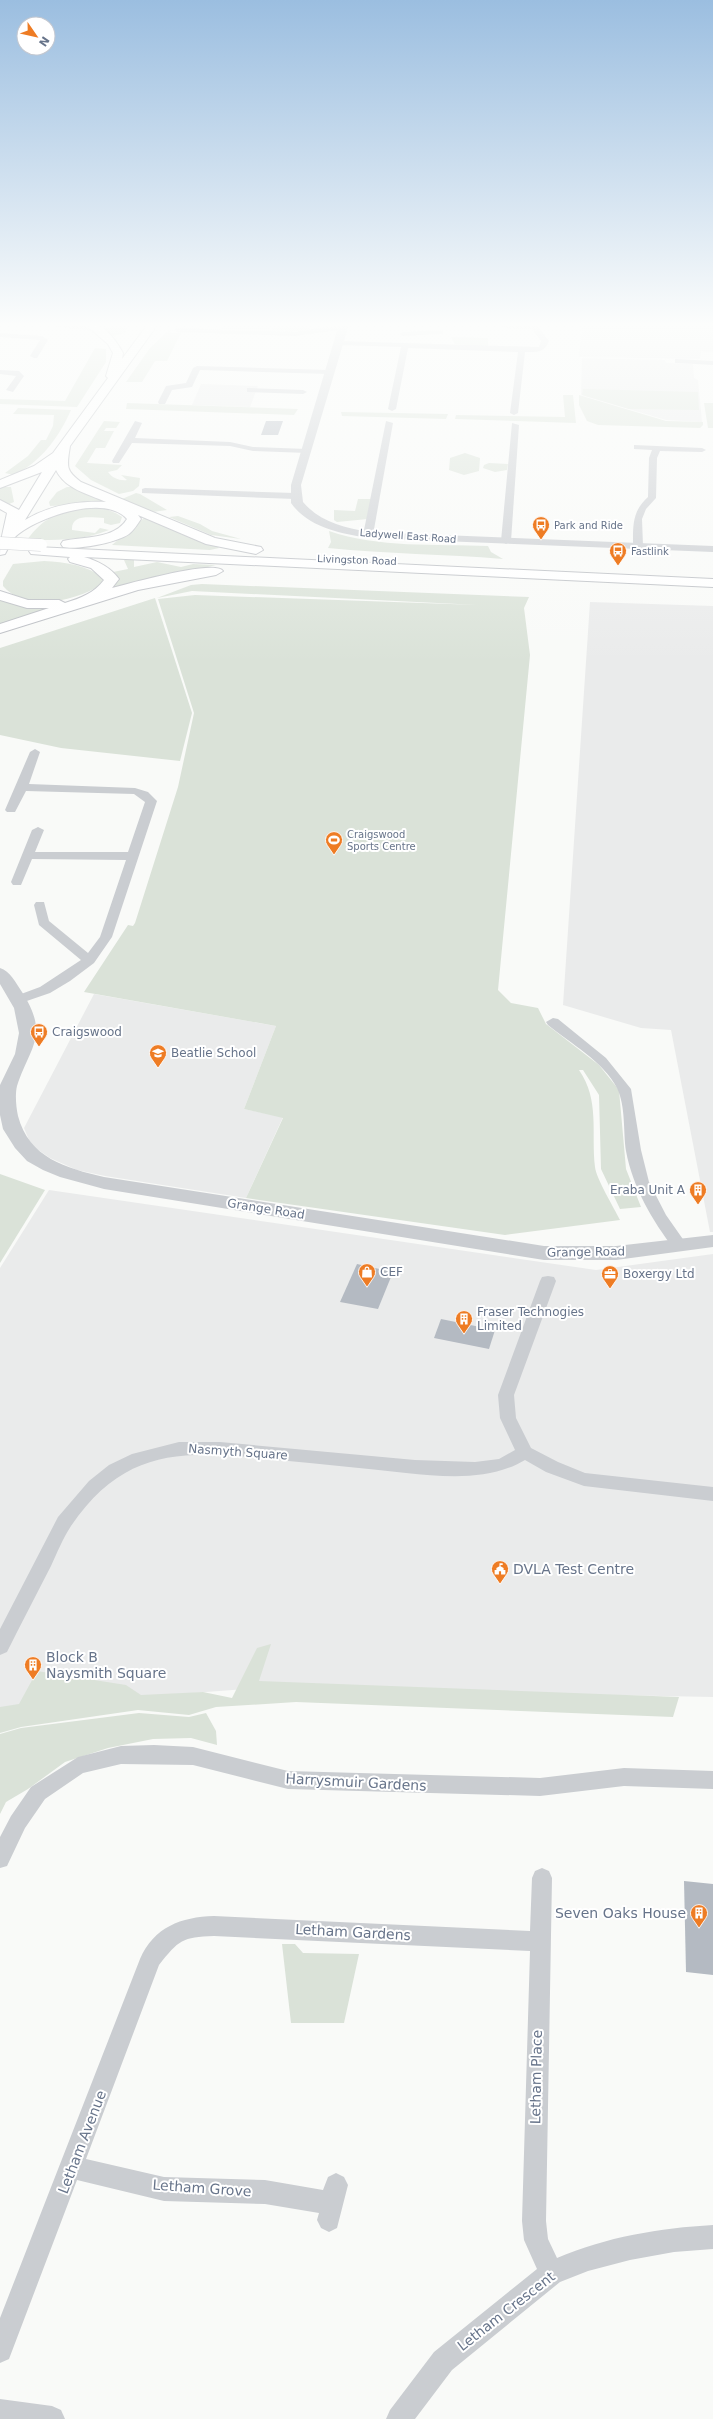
<svg xmlns="http://www.w3.org/2000/svg" width="713" height="2419" font-family="'DejaVu Sans',sans-serif">
<rect width="100%" height="100%" fill="#f9faf8"/>
<!-- built -->
<g fill="#eaebeb">
<polygon points="222,324 273,324 269,331 220,329"/>
<polygon points="582,324 713,324 713,352 701,351 700,359 579,357"/>
<polygon points="582,358 665,360 666,363 693,364 694,378 698,380 702,422 666,420 581,395"/>
<polygon points="201,384 258,386 250,407 192,405"/>
<polygon points="590,602 713,606 713,1232 710,1232 671,1030 641,1028 563,1005"/>
<polygon points="94,994 276,1026 244,1109 283,1117 246,1198 105,1176 77,1170 50,1158 31,1145 24,1128"/>
<polygon points="49,1190 596,1270 713,1254 713,1697 259,1688 45,1704 0,1719 0,1268"/>
</g>
<!-- green -->
<g fill="#dae2d8">
<polygon points="110,324 137,324 127,329 125,333 113,336 103,328 110,327"/>
<polygon points="274,324 328,324 306,327 310,327 310,330 285,332 287,330 271,331"/>
<polygon points="169,330 171,330 170,333 181,333 167,361 155,361 142,382 126,382 150,348"/>
<polygon points="451,337 488,338 488,347 455,344"/>
<polygon points="95,348 106,349 106,362 77,407 0,404 0,399 65,401"/>
<polygon points="583,389 698,392 699,410 629,409 582,395"/>
<polygon points="563,395 573,395 576,423 455,419 456,415 565,417"/>
<polygon points="579,395 666,421 703,422 703,425 700,428 598,425 587,421 579,405"/>
<polygon points="127,403 298,409 294,415 126,409"/>
<polygon points="704,403 713,403 713,428 708,428"/>
<path d="M18,408L71,410C59,437 41,462 14,475L5,473L28,456L41,440H46L53,426L54,415L13,414Z"/>
<polygon points="341,412 448,414 446,419 342,416"/>
<path d="M104,421L120,422L116,428H106L104,431H114L105,448H96L87,463L122,465L117,470L108,472C112,478 120,481 127,480L121,475L140,478L139,486L133,491L119,494L91,480L75,466Z"/>
<polygon points="465,453 480,458 479,471 464,475 449,470 450,458"/>
<polygon points="489,463 508,464 507,470 495,472 483,468 484,465"/>
<polygon points="0,487 11,487 14,502 9,504 0,500"/>
<polygon points="67,487 75,487 114,503 50,506 49,502 57,492"/>
<polygon points="136,493 140,494 167,510 153,512 122,499"/>
<polygon points="358,499 371,499 368,519 337,522 334,520 334,510 355,511"/>
<path d="M81,507C96,507 110,508 122,517L120,523L111,525L104,523V518C92,518 71,513 72,530L95,533L100,528L109,530C82,541 56,540 27,540C45,516 54,516 81,507Z"/>
<polygon points="178,516 200,524 212,531 241,539 211,535 169,517"/>
<polygon points="144,518 216,545 219,548 210,550 112,545"/>
<path d="M329,531C378,548 436,544 488,546L491,552L503,559C445,554 387,554 328,548L331,542Z"/>
<polygon points="134,559 134,567 157,562 181,567 193,564 216,565 108,591 115,585 117,575 113,572 128,569 124,560"/>
<path d="M44,561C65,562 87,565 103,578L102,584C77,601 26,613 3,586V581L13,564Z"/>
<path d="M202,584L529,597L524,608L530,655L498,990L511,1003L538,1008L546,1024L599,1065L619,1090L626,1169L641,1207L620,1209L601,1169L599,1095L583,1070H579C600,1100 591,1133 595,1167C596,1178 614,1208 620,1220L505,1235L246,1198L283,1118L244,1109L276,1026L84,992L128,925L133,926L135,923L178,787L194,713L158,599L195,595L478,605L192,591L157,598L191,585Z"/>
<polygon points="155,598 192,713 180,761 61,748 0,735 0,648"/>
<polygon points="0,599 52,607 0,626"/>
<polygon points="0,1174 45,1190 0,1263"/>
<polygon points="271,1644 259,1681 679,1697 673,1717 296,1702 216,1707 189,1715 138,1710 21,1727 0,1733 0,1707 19,1704 37,1671 126,1685 141,1695 203,1692 232,1698 257,1648"/>
<polygon points="139,1713 189,1717 206,1713 216,1731 217,1745 191,1738 153,1739 108,1748 65,1762 28,1789 6,1802 0,1814 0,1734 21,1728"/>
<polygon points="282,1944 295,1944 303,1953 359,1954 344,2023 291,2023"/>
</g>
<!-- building -->
<g fill="#b4bac2">
<polygon points="266,421 283,421 278,435 261,435"/>
<polygon points="357,1264 393,1272 378,1309 340,1302"/>
<polygon points="441,1319 495,1330 489,1349 434,1338"/>
<polygon points="684,1881 713,1884 713,1975 686,1972"/>
</g>
<g fill="none" stroke-linecap="round" stroke-linejoin="round">
<!-- primary casing -->
<g stroke="#bbbec3" stroke-width="2">
<g id="primary">
<path d="M148,324H158L70,446C67,466 65,470 81,482L215,538L261,547L263,550L256,554L206,544L138,515L141,519C137,525 134,530 129,534C116,543 78,550 63,547L61,544L63,541C84,536 114,540 127,519C105,493 34,518 14,538C10,542 8,549 5,554L0,555C0,540 4,528 7,513L0,509V500L19,510L42,472L0,488V480L34,466L53,453L108,378L106,376L113,353L108,344L88,327L89,325C104,322 117,342 123,353L122,359ZM56,470C65,489 88,494 106,502C77,501 50,505 25,520Z"/>
<path d="M36,547L713,579V587L84,557C98,561 110,567 119,579L112,588C128,584 215,559 223,571L216,575L138,590L0,633V624L49,608H27L0,600V591L28,600H59L65,603C81,598 94,593 104,580L91,568L70,562L68,559L70,557L31,554L29,551Z"/>
</g>
</g>
<!-- minor -->
<g fill="#cacdd1" fill-rule="evenodd">
<path d="M505,324H539L538,327L549,341C544,353 538,352 525,352L518,413L514,415L510,413L518,352L408,348L396,409L392,411L388,409L401,347L339,345L335,343L339,341L539,347L541,341L532,329L506,328L502,326Z"/>
<polygon points="324,327 342,327 346,329 295,336 177,332 173,330 177,328 295,332"/>
<polygon points="443,330 443,334 440,334 403,336 399,334 403,332"/>
<polygon points="0,333 42,336 48,340 37,358 34,358 30,356 40,340 0,337"/>
<polygon points="675,359 713,361 713,365 678,363 675,363"/>
<polygon points="197,366 329,370 333,372 329,374 200,370 192,387 172,390 165,404 159,404 158,402 166,386 186,383 193,368"/>
<polygon points="0,370 19,371 24,376 13,392 6,390 16,376 0,374"/>
<polygon points="250,388 303,390 307,392 303,394 247,392 247,388"/>
<polygon points="135,421 142,423 135,438 230,442 253,447 307,449 311,451 307,453 253,451 230,446 132,443 119,463 113,463 112,461"/>
<polygon points="386,421 393,423 373,535 368,538 363,535"/>
<polygon points="512,423 519,425 511,541 506,544 501,541"/>
<path d="M634,445L702,448L706,450L702,452L660,451L657,458L656,498L646,509L642,519L643,546L638,549L633,546C633,526 632,511 648,497L649,458L652,450L634,449Z"/>
<polygon points="145,488 295,493 299,496 295,499 142,493 142,489"/>
<polygon points="35,749 40,752 29,784 135,788 148,792 157,801 112,937 94,963 70,981 50,993 18,1004 13,1003 11,1000 13,997 40,987 81,960 39,925 34,905 36,902 44,902 49,921 88,953 100,937 126,860 32,859 21,885 13,885 11,882 32,830 38,827 44,830 35,852 128,852 145,802 134,794 26,791 15,812 7,812 5,810 30,752"/>
<path d="M553,1018L558,1019L606,1058L631,1089L641,1150L649,1182L666,1215L687,1245L684,1249H674C652,1220 633,1188 626,1151C623,1131 626,1107 617,1088C603,1061 571,1044 548,1025L546,1022Z"/>
<path d="M548,1276L554,1277L556,1281L514,1395L516,1418L531,1448L558,1462L585,1473L713,1487V1501L584,1486L546,1472L525,1460C490,1481 446,1477 406,1473C363,1468 320,1464 278,1460C189,1451 127,1444 71,1526C63,1538 57,1553 51,1566C36,1595 21,1624 7,1652L0,1655V1629L58,1517L89,1481L109,1465L132,1454L179,1442H220L415,1460L475,1462L499,1459L515,1450L500,1418L498,1395L540,1281L542,1277Z"/>
<polygon points="154,1745 193,1747 288,1771 540,1778 624,1768 713,1771 713,1789 624,1786 540,1796 288,1789 193,1765 121,1764 83,1773 45,1799 25,1828 7,1866 0,1868 0,1837 11,1816 31,1787 78,1757 121,1746"/>
<path d="M542,1868L549,1871L552,1878L546,2221L548,2239L557,2258C606,2237 660,2228 713,2225V2249L674,2252L630,2260L588,2271L560,2282L452,2370L415,2419H386L390,2410L434,2352L537,2269L524,2240L522,2221L530,1951L214,1936C182,1937 179,1940 159,1965L86,2159L164,2177L265,2180L323,2190L328,2177L336,2173L344,2177L348,2185L337,2228L329,2232L321,2228L317,2220L319,2213L265,2204L164,2201L77,2180L9,2359L0,2363V2318L140,1959C154,1927 181,1917 214,1916L530,1931L532,1878L535,1871Z"/>
<polygon points="0,2399 52,2406 61,2410 65,2419 0,2419"/>
</g>
<!-- tertiary -->
<g fill="#cacdd1" fill-rule="evenodd">
<polygon points="0,324 8,324 0,328"/>
<polygon points="50,324 106,324 90,330 54,327"/>
<path d="M339,324H349L301,485L303,502C320,522 343,527 368,532L713,546V552L368,538C340,533 309,528 291,503V485Z"/>
<path d="M0,968C10,971 16,983 22,992C50,1036 30,1046 17,1086C15,1094 16,1107 18,1116C29,1158 66,1168 104,1177L544,1246H616L713,1235V1247L616,1260H544L104,1189L60,1177L43,1170L27,1161L15,1148L3,1129L0,1115V1085L15,1054L19,1033L14,1008L0,984Z"/>
</g>
<!-- primary -->
<use href="#primary" fill="#fff" fill-rule="evenodd"/>
<!-- primary-bridge casing -->
<g stroke="#bbbec3" stroke-width="13" stroke-linecap="butt">
<polyline id="primary-bridge" points="0,543 41,545"/>
</g>
<!-- primary-bridge -->
<use href="#primary-bridge" stroke="#fff" stroke-width="12"/>
</g>
<!-- sky -->
<linearGradient id="sky" x2="0" y2="1"><stop stop-color="#9bbee0"/><stop offset="0.49" stop-color="#fcfdfc"/><stop offset="1" stop-color="#fcfdfc" stop-opacity="0"/></linearGradient>
<rect width="713" height="663" fill="url(#sky)"/>
<!-- icons -->
<defs>
<g id="bus-pin" transform="scale(0.9)"><path d="M0 17L-7.5 6A9.5 9.5 0 1 1 7.5 6Z" fill="#ee7c24" stroke="#fff"/><path d="M-5-6H5V4H4V6H2V4H-2V6H-4V4H-5ZM-3.5-4V0h7V-4ZM-3.5 1.2v1.5H-2V1.2ZM2 1.2v1.5H3.5V1.2Z" fill="#fff"/></g>
<g id="stadium-pin" transform="scale(0.9)"><path d="M0 17L-7.5 6A9.5 9.5 0 1 1 7.5 6Z" fill="#ee7c24" stroke="#fff"/><path d="M0-5a6.5 5 0 1 0 0 10a6.5 5 0 1 0 0-10ZM-3.5-1.8h7v3.6h-7Z" fill="#fff"/></g>
<g id="school-pin" transform="scale(0.9)"><path d="M0 17L-7.5 6A9.5 9.5 0 1 1 7.5 6Z" fill="#ee7c24" stroke="#fff"/><path d="M0-5L7-2L0 1L-7-2ZM-4 1L0 2.5L4 1V4Q0 6-4 4Z" fill="#fff"/></g>
<g id="building-pin" transform="scale(0.9)"><path d="M0 17L-7.5 6A9.5 9.5 0 1 1 7.5 6Z" fill="#ee7c24" stroke="#fff"/><path d="M-4-6H4V6H1V3H-1V6H-4ZM-2.5-4.3h1.7v1.8h-1.7ZM.8-4.3h1.7v1.8H.8ZM-2.5-1h1.7V.8h-1.7ZM.8-1h1.7V.8H.8Z" fill="#fff"/></g>
<g id="shop-pin" transform="scale(0.9)"><path d="M0 17L-7.5 6A9.5 9.5 0 1 1 7.5 6Z" fill="#ee7c24" stroke="#fff"/><path d="M-5-2.5h2.3a2.7 3.5 0 0 1 5.4 0H5L5.5 6h-11ZM-1.5-2.5h3a1.5 2.3 0 0 0-3 0Z" fill="#fff"/></g>
<g id="office-pin" transform="scale(0.9)"><path d="M0 17L-7.5 6A9.5 9.5 0 1 1 7.5 6Z" fill="#ee7c24" stroke="#fff"/><path d="M-6-3h4V-5.5h4V-3h4V5H-6ZM-1-4.5V-3h2v-1.5ZM-6 0V1H6V0Z" fill="#fff"/></g>
<g id="civic-pin" transform="scale(0.9)"><path d="M0 17L-7.5 6A9.5 9.5 0 1 1 7.5 6Z" fill="#ee7c24" stroke="#fff"/><path d="M-.6-6.5H3V-4.5H.6V-3L4-1V1h2V6H-6V1h2V-1L-.6-3ZM-1.2 2.5V6h2.4V2.5Z" fill="#fff"/></g>
</defs>
<g fill-rule="evenodd">
<use href="#bus-pin" x="541" y="525"/>
<use href="#bus-pin" x="618" y="551"/>
<use href="#stadium-pin" x="334" y="840"/>
<use href="#bus-pin" x="39" y="1032"/>
<use href="#school-pin" x="158" y="1053"/>
<use href="#building-pin" x="698" y="1190"/>
<use href="#shop-pin" x="367" y="1272"/>
<use href="#office-pin" x="610" y="1274"/>
<use href="#building-pin" x="464" y="1319"/>
<use href="#civic-pin" x="500" y="1569"/>
<use href="#building-pin" x="33" y="1665"/>
<use href="#building-pin" x="699" y="1913"/>
</g>
<g text-anchor="middle" dominant-baseline="central" stroke-width="4" stroke-linejoin="round" paint-order="stroke">
<!-- far-poi labels -->
<g font-size="10" fill="#67748a" stroke="#fff" text-anchor="start">
<text x="554" y="525">Park and Ride</text>
<text x="631" y="551">Fastlink</text>
<text x="347" y="834">Craigswood<tspan x="347" dy="12">Sports Centre</tspan></text>
</g>
<!-- far-street labels -->
<g font-size="10" fill="#67748a" stroke="#fff">
<text transform="translate(408 536) rotate(4)">Ladywell East Road</text>
<text transform="translate(357 560) rotate(2)">Livingston Road</text>
</g>
<!-- poi labels -->
<g font-size="12" fill="#67748a" stroke="#fff" text-anchor="start">
<text x="52" y="1032">Craigswood</text>
<text x="171" y="1053">Beatlie School</text>
<text x="685" y="1190" text-anchor="end">Eraba Unit A</text>
<text x="380" y="1272">CEF</text>
<text x="623" y="1274">Boxergy Ltd</text>
<text x="477" y="1312">Fraser Technogies<tspan x="477" dy="14">Limited</tspan></text>
</g>
<!-- street labels -->
<g font-size="12" fill="#67748a" stroke="#fff">
<text transform="translate(266 1209) rotate(9)">Grange Road</text>
<text transform="translate(586 1252) rotate(-1)">Grange Road</text>
<text transform="translate(238 1452) rotate(4)">Nasmyth Square</text>
</g>
<!-- near-poi labels -->
<g font-size="14" fill="#67748a" stroke="#fff" text-anchor="start">
<text x="513" y="1569">DVLA Test Centre</text>
<text x="46" y="1657">Block B<tspan x="46" dy="16">Naysmith Square</tspan></text>
<text x="686" y="1913" text-anchor="end">Seven Oaks House</text>
</g>
<!-- near-street labels -->
<g font-size="14" fill="#67748a" stroke="#fff">
<text transform="translate(356 1782) rotate(3)">Harrysmuir Gardens</text>
<text transform="translate(353 1932) rotate(3)">Letham Gardens</text>
<text transform="translate(536 2077) rotate(-89)">Letham Place</text>
<text transform="translate(82 2142) rotate(-69)">Letham Avenue</text>
<text transform="translate(202 2188) rotate(4)">Letham Grove</text>
<text transform="translate(506 2311) rotate(-38)">Letham Crescent</text>
</g>
</g>
<!-- north arrow -->
<g transform="translate(36 36) rotate(124)"><circle r="19" fill="#ffffff" stroke="#c2c7d0"/>
<path d="M0-3L7 15L0 10L-7 15Z" fill="#ee7c24"/>
<text y="-6" font-size="11" font-weight="bold" text-anchor="middle" fill="#67748a">N</text>
</g>
</svg>
